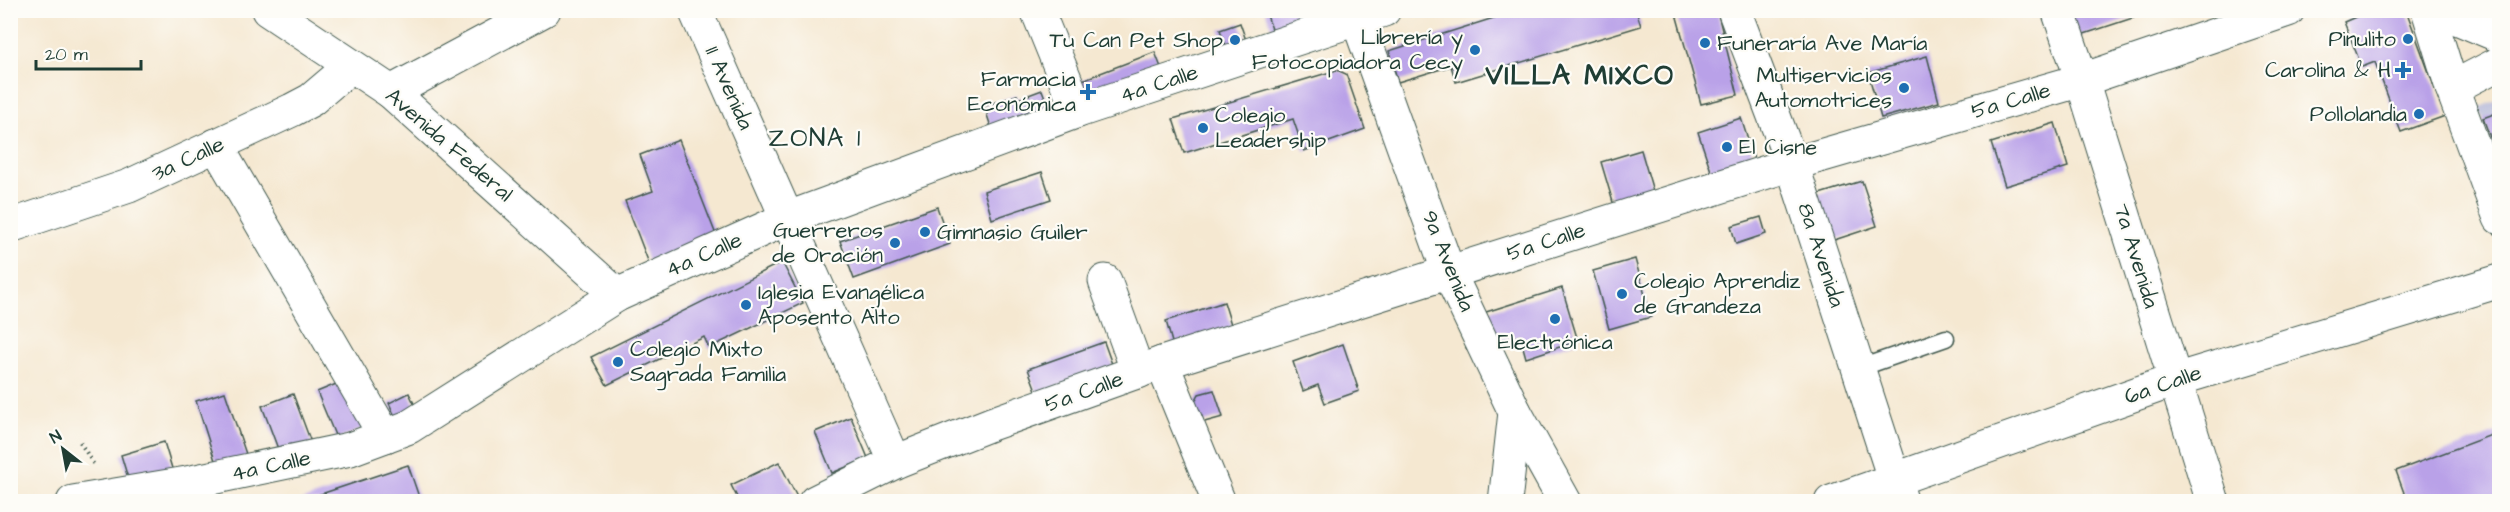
<svg xmlns="http://www.w3.org/2000/svg" width="2510" height="512" font-family="'Architects Daughter',sans-serif">
<rect width="100%" height="100%" fill="#fdfcf7"/>
<filter id="ink" filterUnits="userSpaceOnUse"><feTurbulence type="fractalNoise" baseFrequency=".0167" numOctaves="2"/><feDisplacementMap in="SourceGraphic" scale="12" xChannelSelector="R" yChannelSelector="G"/><feConvolveMatrix kernelMatrix="1 2 1 2 8 2 1 2 1" color-interpolation-filters="sRGB"/></filter>
<filter id="wash" filterUnits="userSpaceOnUse"><feTurbulence type="fractalNoise" baseFrequency=".008" numOctaves="4" result="noise"/><feDisplacementMap in="SourceGraphic" scale="24" xChannelSelector="R" yChannelSelector="G"/><feGaussianBlur stdDeviation="1.35" result="paint"/><feColorMatrix in="noise" values="0 0 0 0 0 0 0 0 0 0 0 0 0 0 0 0 0 1.4 0 .05"/><feComposite in="paint" operator="in"/></filter>
<g filter="url(#wash)">
<rect width="100%" height="100%" fill="#f5e8d1"/>
<!-- industrial -->
<polygon fill="#c0c2dd" points="2499,99 2499,158 2479,108"/>
<g id="blocks">
<!-- building -->
<g fill="#b9a1e8">
<polygon points="1265,10 1334,10 1276,40"/>
<polygon points="1519,10 1636,10 1641,26 1456,82 1451,66 1398,82 1389,51"/>
<polygon points="1675,10 1717,10 1738,95 1701,104"/>
<polygon points="2069,10 2154,10 2154,11 2078,36"/>
<polygon points="2372,10 2406,10 2445,116 2401,132 2375,62 2362,67 2344,22"/>
<polygon points="1240,23 1249,49 1230,56 1220,30"/>
<polygon points="1155,52 1165,78 1081,108 1072,84"/>
<polygon points="1927,56 1939,102 1881,118 1868,73"/>
<polygon points="1337,70 1346,74 1365,129 1304,151 1293,119 1184,153 1173,119"/>
<polygon points="1042,90 1053,118 995,139 984,106 1017,95 1018,99"/>
<polygon points="2499,112 2499,161 2483,118"/>
<polygon points="1741,118 1755,162 1716,186 1698,132"/>
<polygon points="2055,123 2068,167 2005,186 1991,143"/>
<polygon points="679,140 718,240 650,266 625,201 653,191 640,155"/>
<polygon points="1641,150 1655,198 1615,209 1601,162"/>
<polygon points="1042,172 1051,199 992,219 984,191"/>
<polygon points="1862,181 1877,226 1822,244 1806,198"/>
<polygon points="937,207 950,244 854,279 840,241"/>
<polygon points="1761,217 1766,234 1736,244 1731,226"/>
<polygon points="1635,259 1651,317 1609,329 1593,271"/>
<polygon points="782,262 803,303 709,348 704,337 607,385 591,357"/>
<polygon points="1562,288 1578,341 1526,358 1520,336 1495,343 1486,312"/>
<polygon points="1224,302 1234,334 1175,353 1166,321"/>
<polygon points="1104,342 1117,378 1042,406 1028,369"/>
<polygon points="1343,344 1359,391 1325,403 1318,385 1303,391 1293,362"/>
<polygon points="346,380 366,427 337,440 317,392"/>
<polygon points="1214,390 1223,417 1197,424 1192,407 1199,394"/>
<polygon points="225,392 249,463 219,473 196,401"/>
<polygon points="409,393 420,416 399,425 389,403"/>
<polygon points="293,394 312,445 281,457 262,406"/>
<polygon points="851,417 868,458 832,473 815,432"/>
<polygon points="2499,432 2499,501 2407,501 2396,471"/>
<polygon points="164,442 174,475 131,488 121,455"/>
<polygon points="779,462 799,501 739,501 731,485"/>
<polygon points="408,465 419,497 405,501 300,501"/>
</g>
</g>
</g>
<g filter="url(#ink)">
<use href="#blocks" fill-opacity="0" stroke="#3f574c" stroke-width="1.5"/>
<g fill="none" stroke-linecap="round" stroke-linejoin="round">
<!-- lane casing -->
<g stroke="#3f574c" stroke-width="19">
<polyline id="lane" points="1857,369 1946,338"/>
</g>
<!-- street casing -->
<g stroke="#3f574c" stroke-width="35">
<g id="street">
<polyline points="268,10 391,92 617,295"/>
<polyline points="695,10 895,462"/>
<polyline points="1037,10 1078,111"/>
<polyline points="1734,10 1792,164 1901,500"/>
<polyline points="2058,10 2082,80 2213,502"/>
<polyline points="391,92 544,10"/>
<polyline points="216,145 385,436"/>
<polyline points="10,226 129,186 292,110 311,100 351,66"/>
<polyline points="1105,281 1138,372"/>
<polyline points="1162,363 1219,502"/>
<polyline points="1515,412 1565,502"/>
<polyline points="1831,502 2175,380 2500,281"/>
</g>
</g>
<!-- secondary casing -->
<g stroke="#3f574c" stroke-width="35">
<g id="secondary">
<polyline points="2428,10 2452,88 2500,218"/>
<polyline points="2438,10 2500,36"/>
<polyline points="1357,18 1449,273 1515,412 1505,502"/>
<polyline points="2452,88 2500,63"/>
<polyline points="73,502 187,483 350,449 409,427 617,295 786,219 1078,111 1384,10"/>
<polyline points="815,502 895,462 991,424 1162,363 1792,164 2082,80 2288,10"/>
</g>
</g>
<!-- path -->
<polyline stroke="#3f574c" stroke-width="4" stroke-dasharray="1.5 4.5" stroke-linecap="butt" points="80,442 94,465"/>
<!-- lane -->
<use href="#lane" stroke="#fff" stroke-width="16"/>
<!-- street -->
<use href="#street" stroke="#fff" stroke-width="33"/>
<!-- secondary -->
<use href="#secondary" stroke="#fff" stroke-width="33"/>
</g>
</g>
<!-- markers -->
<g fill="#1f6fb2" stroke="#fdfcf7" stroke-width="2">
<circle cx="2408" cy="39" r="6"/>
<circle cx="1235" cy="40" r="6"/>
<circle cx="1705" cy="43" r="6"/>
<circle cx="1475" cy="50" r="6"/>
<path d="M2400 61h6v6h6v6h-6v6h-6v-6h-6v-6h6z"/>
<circle cx="1904" cy="88" r="6"/>
<path d="M1085 83h6v6h6v6h-6v6h-6v-6h-6v-6h6z"/>
<circle cx="2419" cy="114" r="6"/>
<circle cx="1203" cy="128" r="6"/>
<circle cx="1727" cy="147" r="6"/>
<circle cx="925" cy="232" r="6"/>
<circle cx="895" cy="243" r="6"/>
<circle cx="1622" cy="294" r="6"/>
<circle cx="746" cy="305" r="6"/>
<circle cx="1555" cy="319" r="6"/>
<circle cx="618" cy="362" r="6"/>
</g>
<g text-anchor="middle" dominant-baseline="central" stroke-width="4.5" stroke-linejoin="round" paint-order="stroke">
<!-- poi labels -->
<g font-size="22" fill="#1f3d34" stroke="#fdfcf7" text-anchor="end">
<text x="1463" y="37">Librería y<tspan x="1463" dy="25">Fotocopiadora Cecy</tspan></text>
<text x="2396" y="39">Pinulito</text>
<text x="1223" y="40">Tu Can Pet Shop</text>
<text x="1717" y="43" text-anchor="start">Funeraría Ave María</text>
<text x="2391" y="70">Carolina &amp; H</text>
<text x="1892" y="75">Multiservicios<tspan x="1892" dy="25">Automotrices</tspan></text>
<text x="1076" y="79">Farmacia<tspan x="1076" dy="25">Económica</tspan></text>
<text x="2407" y="114">Pollolandia</text>
<text x="1215" y="115" text-anchor="start">Colegio<tspan x="1215" dy="25">Leadership</tspan></text>
<text x="1739" y="147" text-anchor="start">El Cisne</text>
<text x="883" y="230">Guerreros<tspan x="883" dy="25">de Oración</tspan></text>
<text x="937" y="232" text-anchor="start">Gimnasio Guiler</text>
<text x="1634" y="281" text-anchor="start">Colegio Aprendiz<tspan x="1634" dy="25">de Grandeza</tspan></text>
<text x="758" y="292" text-anchor="start">Iglesia Evangélica<tspan x="758" dy="25">Aposento Alto</tspan></text>
<text x="1555" y="342" text-anchor="middle">Electrónica</text>
<text x="630" y="349" text-anchor="start">Colegio Mixto<tspan x="630" dy="25">Sagrada Familia</tspan></text>
</g>
<!-- street labels -->
<g font-size="22" fill="#1f3d34" stroke="#fdfcf7">
<text transform="translate(1159 84) rotate(-18)">4a Calle</text>
<text transform="translate(729 88) rotate(66)">11 Avenida</text>
<text transform="translate(2011 101) rotate(-16)">5a Calle</text>
<text transform="translate(449 145) rotate(41)">Avenida Federal</text>
<text transform="translate(188 159) rotate(-25)">3a Calle</text>
<text transform="translate(1546 242) rotate(-18)">5a Calle</text>
<text transform="translate(704 255) rotate(-24)">4a Calle</text>
<text transform="translate(1821 255) rotate(72)">8a Avenida</text>
<text transform="translate(2136 256) rotate(73)">7a Avenida</text>
<text transform="translate(1448 261) rotate(68)">9a Avenida</text>
<text transform="translate(2163 385) rotate(-19)">6a Calle</text>
<text transform="translate(1084 392) rotate(-20)">5a Calle</text>
<text transform="translate(271 466) rotate(-12)">4a Calle</text>
</g>
<!-- quarter labels -->
<g font-size="26" letter-spacing="1.5" fill="#1f3d34" stroke="#fdfcf7">
<text x="815" y="138">ZONA 1</text>
</g>
<!-- district labels -->
<g font-size="28" font-weight="bold" letter-spacing="1.5" fill="#1f3d34" stroke="#fdfcf7">
<text x="1580" y="75">VILLA MIXCO</text>
</g>
</g>
<!-- margin -->
<rect width="2510" height="512" fill="none" stroke="#fdfcf7" stroke-width="36"/>
<!-- north arrow -->
<g transform="translate(63 449) rotate(329)" stroke="#fdfcf7" stroke-width="4.5" paint-order="stroke">
<path d="M0-4.5L10 22L0 15L-10 22Z" fill="#1f3d34"/>
<text y="-9" font-size="16" font-weight="bold" text-anchor="middle" fill="#1f3d34">N</text>
</g>
<!-- scale -->
<path d="M36 60v9h105v-9" fill="none" stroke="#1f3d34" stroke-width="3"/>
<text x="45" y="60" font-size="18" fill="#1f3d34" stroke="#fdfcf7" stroke-width="4.5" paint-order="stroke">20 m</text>
</svg>
